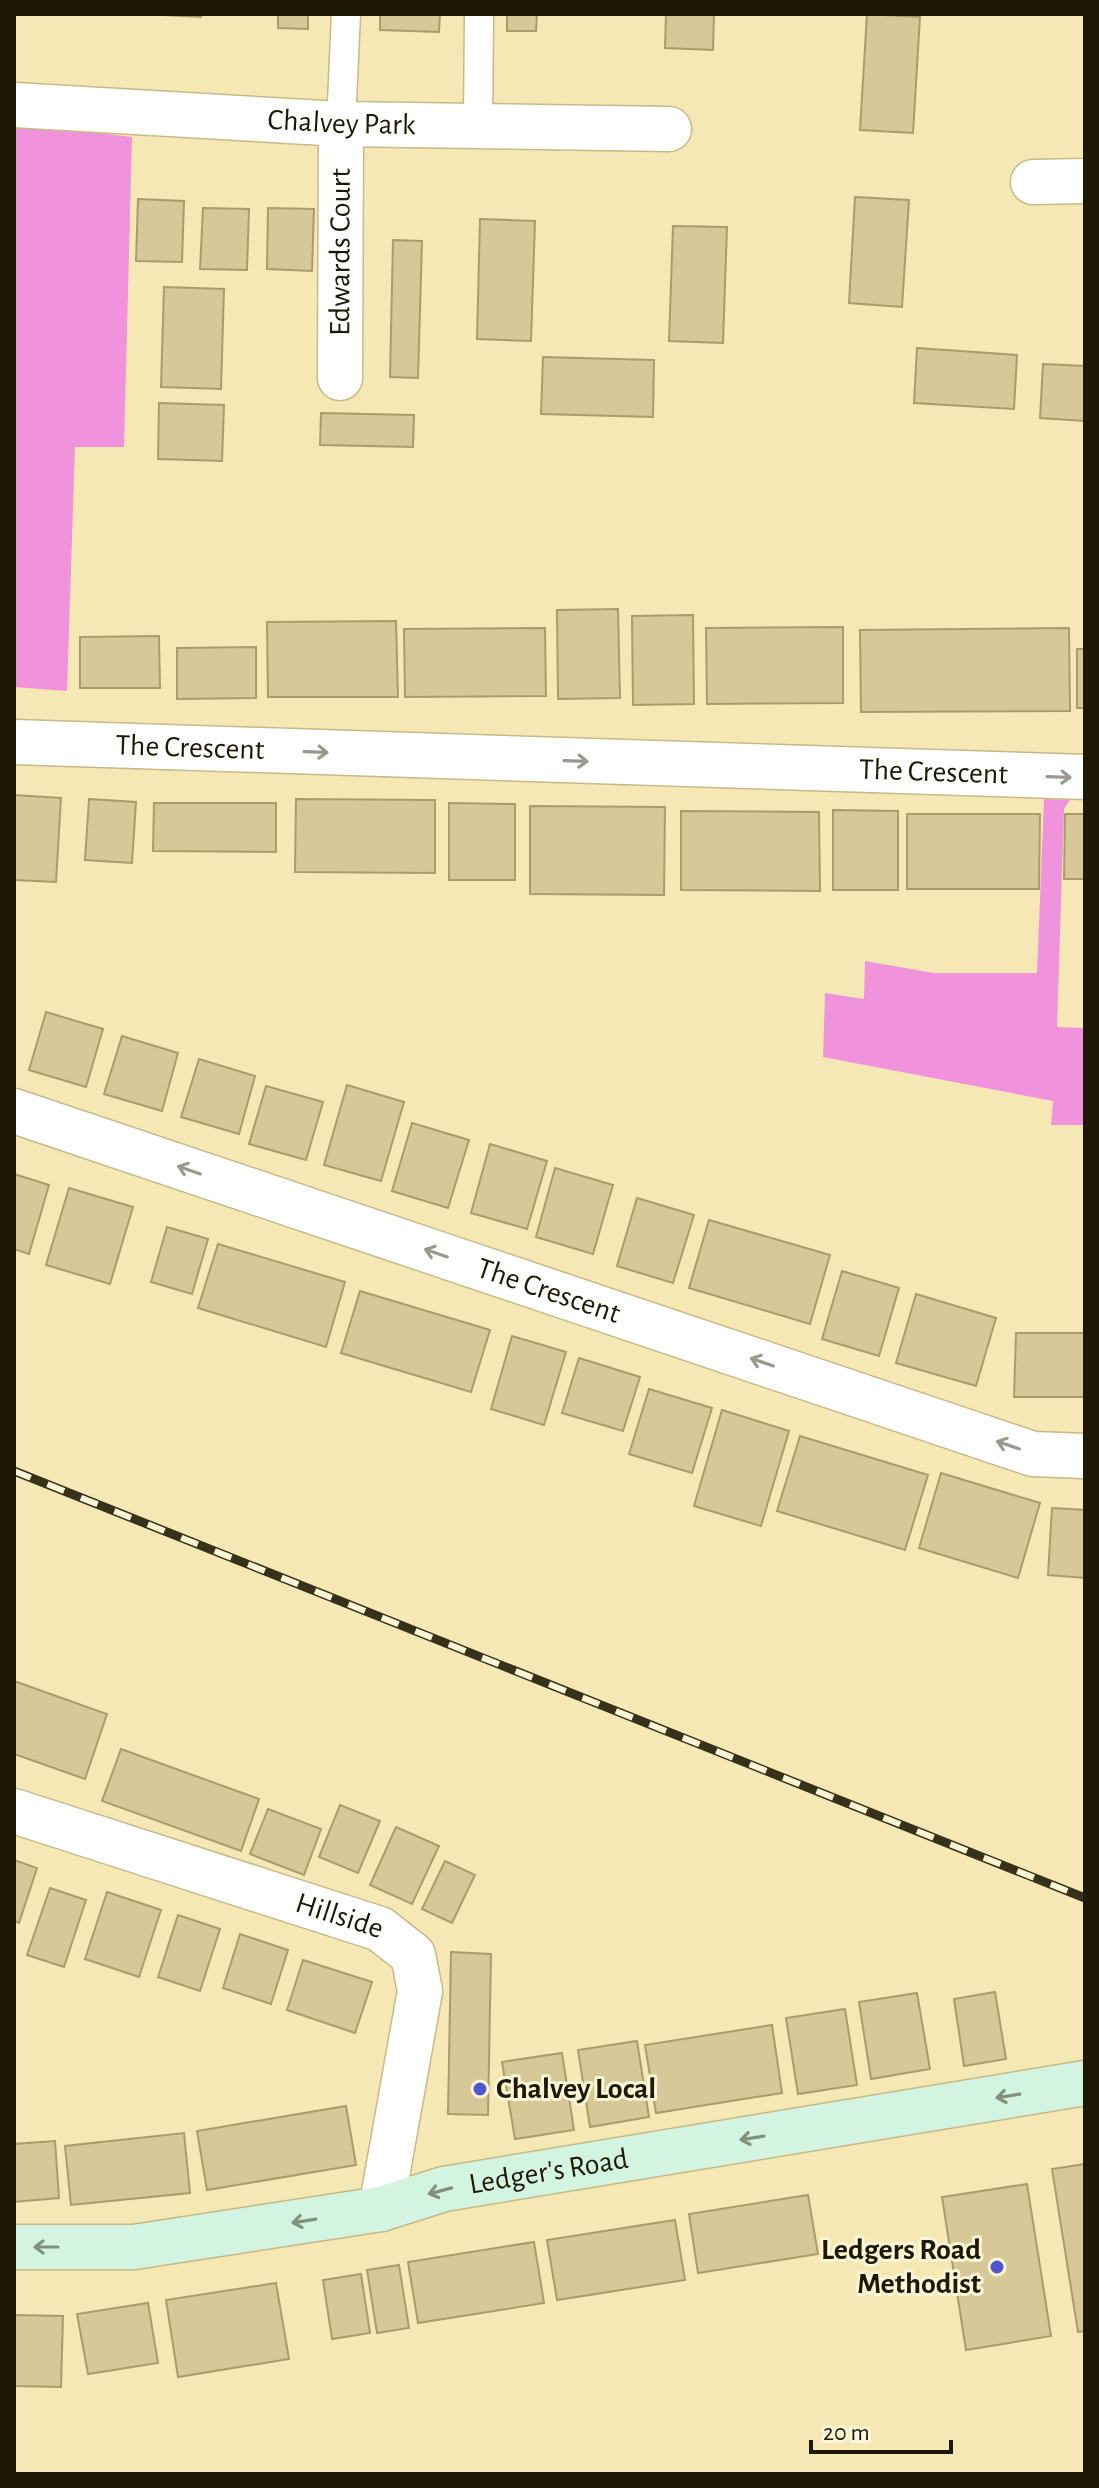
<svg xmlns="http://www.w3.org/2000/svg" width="1099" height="2488" font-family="'Alegreya Sans',sans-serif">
<rect width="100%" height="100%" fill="#f5e8b4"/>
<!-- green -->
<g fill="#f193dc">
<polygon points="14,123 132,137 124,447 75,447 67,691 14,687"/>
<polygon points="1044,799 1070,800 1064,809 1057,1027 1085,1028 1085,1125 1051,1125 1053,1101 823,1057 825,993 864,999 865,961 934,973 1037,973"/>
</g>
<!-- building -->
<g fill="#d6c997" stroke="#a99d6c" stroke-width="2">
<polygon points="143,14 201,14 201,17"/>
<polygon points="278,14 308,14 308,29 278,28"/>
<polygon points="380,14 440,14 439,32 380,30"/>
<polygon points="507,14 537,14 536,31 507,31"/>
<polygon points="666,14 714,14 713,50 665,48"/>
<polygon points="867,14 920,17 913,133 860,130"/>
<polygon points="855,197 909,200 902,307 849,303"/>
<polygon points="138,199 184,201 182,262 136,261"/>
<polygon points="203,208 249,209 247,270 200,269"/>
<polygon points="268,208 314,209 312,271 267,269"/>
<polygon points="480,219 535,221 531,341 477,339"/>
<polygon points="673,226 727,227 723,343 669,341"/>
<polygon points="393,240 422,241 418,378 390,377"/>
<polygon points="164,287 224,289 221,389 161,387"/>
<polygon points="917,348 1017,355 1014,409 914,403"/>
<polygon points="543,357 654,360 653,417 541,414"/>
<polygon points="1043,364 1085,366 1085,421 1040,418"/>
<polygon points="159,403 224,405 222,461 158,459"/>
<polygon points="321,413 414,415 413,447 320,445"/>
<polygon points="618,609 620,698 558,699 557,610"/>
<polygon points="693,615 694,704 633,705 632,616"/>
<polygon points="396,621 398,697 268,697 267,622"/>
<polygon points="843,627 843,703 707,704 706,628"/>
<polygon points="545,628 546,696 405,697 404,629"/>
<polygon points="1069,628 1070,711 861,712 860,630"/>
<polygon points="159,636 160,688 80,688 80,637"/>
<polygon points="256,647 256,698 177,699 177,648"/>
<rect x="1077" y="649" width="8" height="59"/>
<polygon points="14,795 61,798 56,882 14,880"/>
<polygon points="89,799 136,802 132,863 85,860"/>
<polygon points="296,799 435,800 435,873 295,872"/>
<polygon points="154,803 276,803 276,852 153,851"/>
<polygon points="449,803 515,804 515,880 449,880"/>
<polygon points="530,806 665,807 664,895 530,894"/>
<polygon points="833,810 898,811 898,890 833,890"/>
<polygon points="681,811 819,812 820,891 681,890"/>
<polygon points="907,814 1040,814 1039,889 907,889"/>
<polygon points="1065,814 1085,814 1085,879 1064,879"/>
<polygon points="46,1012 103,1029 86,1087 29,1070"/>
<polygon points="122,1036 178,1053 162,1111 104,1094"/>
<polygon points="199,1059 255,1076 239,1134 181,1117"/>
<polygon points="347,1085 404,1102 381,1181 324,1165"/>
<polygon points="266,1086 323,1102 306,1160 249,1144"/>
<polygon points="412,1123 469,1140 448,1208 392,1191"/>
<polygon points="490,1144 547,1161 527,1229 471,1213"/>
<polygon points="555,1168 613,1185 593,1254 536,1237"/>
<polygon points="14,1174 49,1185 29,1254 14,1249"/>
<polygon points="69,1188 133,1207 110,1284 46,1265"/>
<polygon points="637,1198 694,1215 673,1283 617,1266"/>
<polygon points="709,1220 830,1255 810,1324 689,1288"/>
<polygon points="167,1227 208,1239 192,1294 151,1282"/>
<polygon points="218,1244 345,1282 326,1347 198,1308"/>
<polygon points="842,1271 899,1288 879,1356 822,1339"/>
<polygon points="360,1291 490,1330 471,1392 341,1353"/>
<polygon points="916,1294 996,1318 976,1386 896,1363"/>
<polygon points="1016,1333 1085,1333 1085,1397 1014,1397"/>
<polygon points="512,1336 566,1352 544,1425 491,1409"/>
<polygon points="579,1358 640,1377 623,1431 562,1413"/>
<polygon points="649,1389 712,1408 692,1473 629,1454"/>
<polygon points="722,1410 789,1431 761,1526 694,1506"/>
<polygon points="800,1436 928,1475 905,1550 777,1511"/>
<polygon points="941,1473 1040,1503 1018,1578 919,1548"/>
<polygon points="1052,1508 1085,1510 1085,1578 1048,1575"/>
<polygon points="14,1681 107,1714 85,1779 14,1754"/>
<polygon points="121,1749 259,1799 241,1851 102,1801"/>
<polygon points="340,1805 380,1821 358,1873 319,1857"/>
<polygon points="268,1809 321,1829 304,1875 250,1854"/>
<polygon points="396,1827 439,1846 412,1904 370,1885"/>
<polygon points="14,1860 37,1868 19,1923 14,1921"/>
<polygon points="445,1861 475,1875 452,1923 422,1909"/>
<polygon points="50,1888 86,1900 64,1967 27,1955"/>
<polygon points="107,1892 161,1910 139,1977 85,1959"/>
<polygon points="178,1915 220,1929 200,1991 158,1977"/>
<polygon points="240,1934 288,1950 271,2004 223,1988"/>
<polygon points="451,1952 491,1954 488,2115 448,2114"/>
<polygon points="303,1960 372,1982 355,2033 287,2010"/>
<polygon points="995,1992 1006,2059 964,2066 954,1999"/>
<polygon points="917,1993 930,2069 871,2079 859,2002"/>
<polygon points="845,2009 857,2085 798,2094 786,2018"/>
<polygon points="772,2025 782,2093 656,2113 645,2045"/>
<polygon points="637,2041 649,2117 590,2127 578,2050"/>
<polygon points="562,2053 574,2130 515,2139 502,2062"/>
<polygon points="346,2106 356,2165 207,2190 197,2131"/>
<polygon points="184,2133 190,2193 71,2205 65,2146"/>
<polygon points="55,2141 59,2198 14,2202 14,2144"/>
<polygon points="1085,2164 1085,2331 1078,2332 1052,2169"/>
<polygon points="1027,2184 1051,2336 966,2350 942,2197"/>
<polygon points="808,2195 818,2254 698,2273 689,2214"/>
<polygon points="675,2220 685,2280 557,2300 547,2240"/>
<polygon points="534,2242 544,2303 418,2323 408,2262"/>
<polygon points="399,2265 409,2328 377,2333 367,2270"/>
<polygon points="361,2274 370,2333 332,2339 323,2280"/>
<polygon points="276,2283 289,2359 178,2377 166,2300"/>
<polygon points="148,2303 158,2363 88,2374 77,2314"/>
<polygon points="14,2315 63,2316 61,2387 14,2386"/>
</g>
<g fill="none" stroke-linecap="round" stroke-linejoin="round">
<!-- service casing -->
<g stroke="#c6ba88" stroke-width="31">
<g id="service">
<polyline points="341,124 346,14"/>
<polyline points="478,126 479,14"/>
</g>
</g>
<!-- minor casing -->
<g stroke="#c6ba88" stroke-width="47">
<g id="minor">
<path id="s1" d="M14,105L341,124L669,129"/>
<polyline points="1033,182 1085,181"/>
<path id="s2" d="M340,378L341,124"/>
<path id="s3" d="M14,742L1085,777"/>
<path id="s4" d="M14,1111L1033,1454L1085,1456"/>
<path id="s5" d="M14,1811L380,1929L413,1955L420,1991L381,2209"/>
</g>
</g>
<!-- secondary casing -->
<g stroke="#c6ba88" stroke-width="47">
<g id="secondary">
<path id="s6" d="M14,2247H134L381,2209L444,2189L1085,2083"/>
</g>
</g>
<!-- service -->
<use href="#service" stroke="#fff" stroke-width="28"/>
<!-- minor -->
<use href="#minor" stroke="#fff" stroke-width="44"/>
<!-- secondary -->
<use href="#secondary" stroke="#d2f4e0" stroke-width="44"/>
<!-- rail casing -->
<g stroke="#37311a" stroke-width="9">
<polyline id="rail" points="14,1471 1085,1898"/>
</g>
<!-- rail -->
<use href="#rail" stroke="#fcf5d6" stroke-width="6" stroke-dasharray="18" stroke-linecap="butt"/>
</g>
<!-- one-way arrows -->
<defs><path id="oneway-shaft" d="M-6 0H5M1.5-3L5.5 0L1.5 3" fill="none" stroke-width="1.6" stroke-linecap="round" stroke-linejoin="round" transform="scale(2)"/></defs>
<g stroke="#9a988f">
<use href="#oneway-shaft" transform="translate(316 752) rotate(2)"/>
<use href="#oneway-shaft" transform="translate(576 761) rotate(2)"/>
<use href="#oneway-shaft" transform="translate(1059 777) rotate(2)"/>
<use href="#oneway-shaft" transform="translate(189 1170) rotate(-161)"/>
<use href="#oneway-shaft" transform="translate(436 1253) rotate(-161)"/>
<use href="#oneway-shaft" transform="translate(762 1362) rotate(-161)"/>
<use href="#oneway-shaft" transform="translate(1008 1445) rotate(-161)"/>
</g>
<g stroke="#81917e">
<use href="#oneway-shaft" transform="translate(1008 2096) rotate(171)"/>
<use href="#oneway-shaft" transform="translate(752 2138) rotate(171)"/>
<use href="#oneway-shaft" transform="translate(440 2191) rotate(165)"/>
<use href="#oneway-shaft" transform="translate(304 2221) rotate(171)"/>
<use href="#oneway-shaft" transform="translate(46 2247) rotate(-180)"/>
</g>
<!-- markers -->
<g fill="#5057cd" stroke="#fcf5d6" stroke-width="3">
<circle cx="480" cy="2089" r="8"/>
<circle cx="997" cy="2267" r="8"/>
</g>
<g text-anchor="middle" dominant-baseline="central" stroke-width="6" stroke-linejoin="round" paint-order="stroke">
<!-- street labels -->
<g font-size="30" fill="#1e1906" stroke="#fcf5d6">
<text stroke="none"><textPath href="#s1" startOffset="328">Chalvey Park</textPath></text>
<text stroke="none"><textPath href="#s2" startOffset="126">Edwards Court</textPath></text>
<text stroke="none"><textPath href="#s3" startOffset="176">The Crescent</textPath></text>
<text stroke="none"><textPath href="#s3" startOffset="920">The Crescent</textPath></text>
<text stroke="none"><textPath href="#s4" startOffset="564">The Crescent</textPath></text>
<text stroke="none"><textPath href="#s5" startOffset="342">Hillside</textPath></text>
<text stroke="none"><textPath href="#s6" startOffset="542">Ledger's Road</textPath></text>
</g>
<!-- poi labels -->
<g font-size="30" font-weight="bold" fill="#1e1906" stroke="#fcf5d6" text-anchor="start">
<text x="496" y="2089">Chalvey Local</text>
<text x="981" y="2250" text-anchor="end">Ledgers Road<tspan x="981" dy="34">Methodist</tspan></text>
</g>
</g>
<!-- border -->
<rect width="1099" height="2488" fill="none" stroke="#1e1906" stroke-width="32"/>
<!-- scale -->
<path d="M811 2440v12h140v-12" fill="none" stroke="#1e1906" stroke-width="4"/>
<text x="823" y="2440" font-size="24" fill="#1e1906" stroke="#fcf5d6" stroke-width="6" paint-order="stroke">20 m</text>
</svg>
